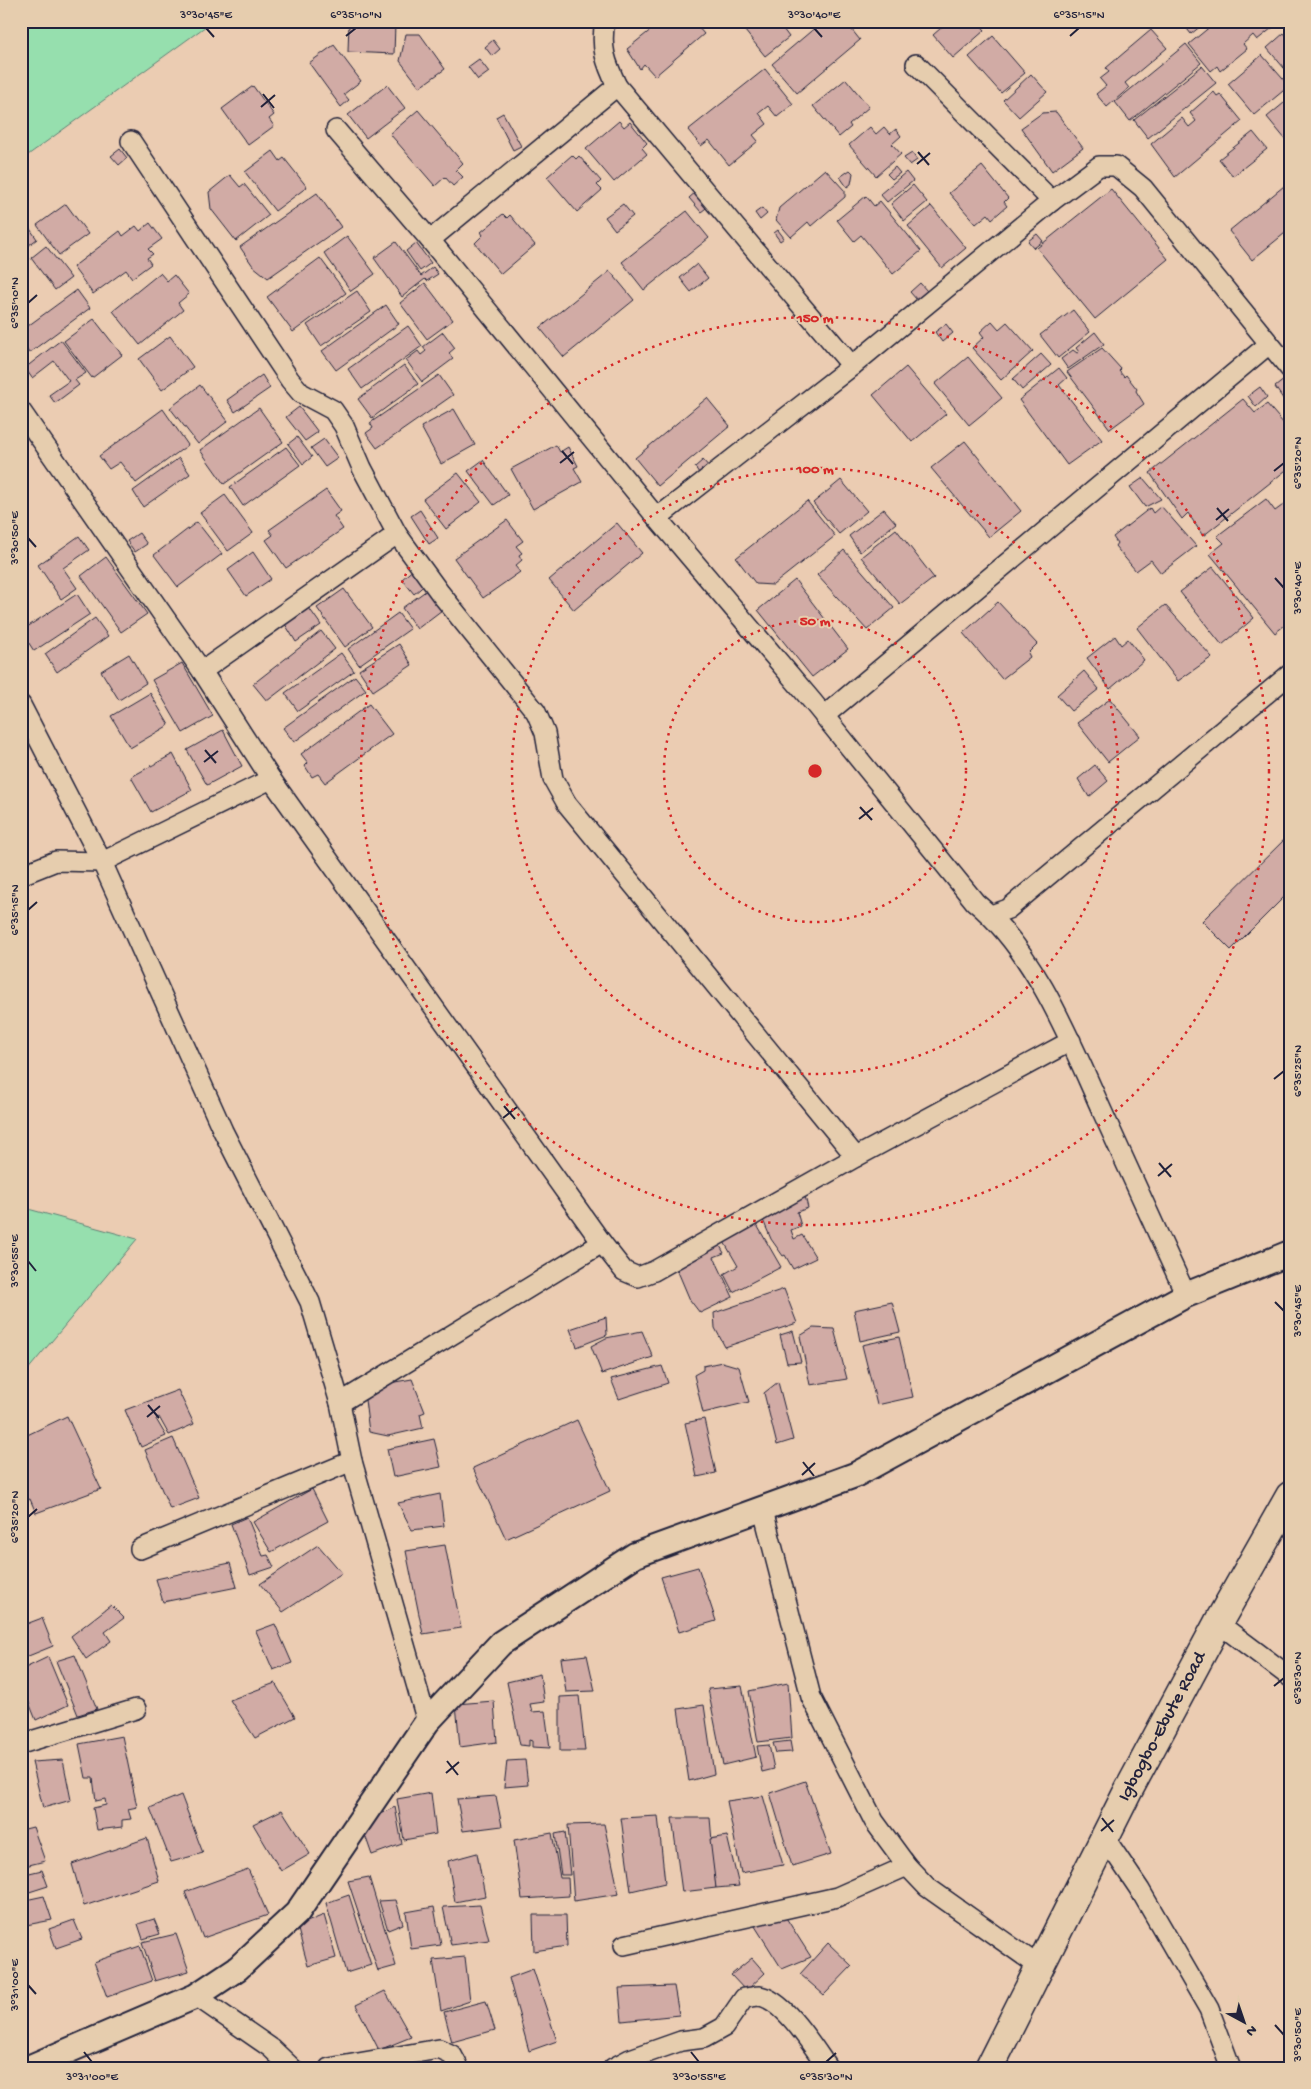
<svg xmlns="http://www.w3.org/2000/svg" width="1311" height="2089" font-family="'Gochi Hand',sans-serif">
<rect width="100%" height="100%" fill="#ebccb2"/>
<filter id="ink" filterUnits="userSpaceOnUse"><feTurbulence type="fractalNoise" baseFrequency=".02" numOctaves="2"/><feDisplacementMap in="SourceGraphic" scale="10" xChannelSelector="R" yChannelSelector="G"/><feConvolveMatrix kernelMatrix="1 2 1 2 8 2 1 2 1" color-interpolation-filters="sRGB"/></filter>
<g filter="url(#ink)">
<!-- green -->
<g fill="#96dfae" stroke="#5c8074">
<polygon points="21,21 213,21 21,160"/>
<polygon points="21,1207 137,1239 21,1378"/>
</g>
<!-- building -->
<g fill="#d1aba5" stroke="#22223b">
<polygon points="662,21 693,21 704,34 655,76 644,64 640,69 627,49"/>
<polygon points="748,21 777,21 789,37 765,56 741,26"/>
<polygon points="823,21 853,21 857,25 852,30 860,40 797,93 772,64"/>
<polygon points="949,21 977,21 985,30 953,58 933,35"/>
<polygon points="1181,21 1207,21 1191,34"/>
<polygon points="1217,21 1281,21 1257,40 1253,35 1243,44 1247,49 1220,71 1217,66 1211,71 1189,44"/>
<polygon points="349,22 395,24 394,54 348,52"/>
<polygon points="1151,30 1167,48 1125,83 1129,88 1107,107 1096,94 1106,86 1100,79 1109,72 1106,68"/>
<polygon points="1284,33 1290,40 1290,75 1267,48"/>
<polygon points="406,34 420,34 445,69 420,87 400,61"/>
<polygon points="993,36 1025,73 1001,93 969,57"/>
<polygon points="493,40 500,49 492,56 485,47"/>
<polygon points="1186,44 1201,63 1130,121 1115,102"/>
<polygon points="334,45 361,81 344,94 349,100 341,107 309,63"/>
<polygon points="1262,55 1289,86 1254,115 1228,84"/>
<polygon points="479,59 489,72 478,80 468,67"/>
<polygon points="1202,66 1216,83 1148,138 1134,120"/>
<polygon points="765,69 793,104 777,117 768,106 759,113 767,124 753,135 758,141 729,165 709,140 701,146 688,130"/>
<polygon points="1031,74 1047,92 1019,117 1003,100"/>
<polygon points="846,79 869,107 849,124 851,127 839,137 813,106"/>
<polygon points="387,85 405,108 366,138 348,115"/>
<polygon points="253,86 274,115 269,119 274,126 248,145 222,109"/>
<polygon points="1214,92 1217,96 1220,94 1242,121 1175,177 1151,144 1182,118 1189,127 1196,121 1190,113"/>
<polygon points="1290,98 1290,145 1267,117"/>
<polygon points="418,110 463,163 456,170 463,177 453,186 445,177 435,186 390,134"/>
<polygon points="1056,112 1083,148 1052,171 1021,128 1042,113"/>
<polygon points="503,113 521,146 513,150 496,117"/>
<polygon points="619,121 624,127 630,122 647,143 642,148 647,154 614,182 586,149"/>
<polygon points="870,127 876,134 884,127 890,134 896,129 901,136 892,144 901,154 876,176 849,145"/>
<polygon points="1253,132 1267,149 1233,176 1219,159"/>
<polygon points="120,149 127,158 119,165 111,156"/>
<polygon points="273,151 280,161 284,158 307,187 275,211 245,172"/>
<polygon points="912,153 917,160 910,165 904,158"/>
<polygon points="572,155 576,159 579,156 601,181 597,185 602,190 577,212 547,177"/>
<polygon points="982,166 1008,198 1004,202 1007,206 992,219 988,214 976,224 949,193"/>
<polygon points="895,167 900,173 892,179 887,174"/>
<polygon points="825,169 845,191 845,197 811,226 808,222 791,237 776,220 779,208"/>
<polygon points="850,170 853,173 851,184 847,187 840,177"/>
<polygon points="906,172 913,181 887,202 880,194"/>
<polygon points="230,175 240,187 244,184 269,215 236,241 211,209 209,192"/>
<polygon points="1289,182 1290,229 1252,260 1229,231"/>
<polygon points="913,185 927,202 904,221 891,204"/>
<polygon points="1111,189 1168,259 1095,319 1037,248"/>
<polygon points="697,191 710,205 701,212 689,198"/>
<polygon points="317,193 341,227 268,278 253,266 240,247"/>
<polygon points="866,196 874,206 880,201 921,251 893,274 861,235 854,241 837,220"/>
<polygon points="66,204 88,234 59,255 37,225"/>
<polygon points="623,204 633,216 615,230 605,217"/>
<polygon points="931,206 966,248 942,268 908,226"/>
<polygon points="762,208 767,214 760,220 755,213"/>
<polygon points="687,211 709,238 644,290 622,262"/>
<polygon points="503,214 507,218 510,215 535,245 501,274 475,243 483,235 481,232"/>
<polygon points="21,216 37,239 21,251"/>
<polygon points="150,223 162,239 148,249 153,254 147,258 151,264 132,278 126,270 93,294 73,267 120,231 123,236 136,226 140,231"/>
<polygon points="778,230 784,238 780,241 774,233"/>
<polygon points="1037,234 1043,241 1034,248 1028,241"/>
<polygon points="347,236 375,274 351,291 324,253"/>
<polygon points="396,242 421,276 433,267 438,274 427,281 425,279 402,297 374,258"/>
<polygon points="416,243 431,263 420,271 406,251"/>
<polygon points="46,246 71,278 55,290 31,258"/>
<polygon points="320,258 346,293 293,332 267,297"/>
<polygon points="697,264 708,278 691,292 680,278"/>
<polygon points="610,271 634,300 564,357 540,328"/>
<polygon points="160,273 167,281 174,275 189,294 178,303 183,310 140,345 113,311"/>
<polygon points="425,283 453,320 427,339 400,303"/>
<polygon points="920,283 927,291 917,300 910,292"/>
<polygon points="77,290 90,308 29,353 21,341 21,331"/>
<polygon points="357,291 371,312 321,346 307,325"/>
<polygon points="386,305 399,324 336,370 322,351"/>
<polygon points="1073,310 1090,332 1058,358 1040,335"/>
<polygon points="94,319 122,355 92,378 64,341"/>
<polygon points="992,321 999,329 1007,322 1033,351 1001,380 972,348 984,337 980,332"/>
<polygon points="946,324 953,333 942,342 935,332"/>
<polygon points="408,326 422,346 362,389 348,369"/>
<polygon points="443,332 455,348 449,353 453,359 422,382 406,360 418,351 421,355 426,351 423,347"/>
<polygon points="1095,332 1104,344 1068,369 1061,359 1073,350 1077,353 1079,352 1076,348"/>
<polygon points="170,336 193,367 162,390 139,359"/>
<polygon points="61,340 86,373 75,380 79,385 55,403 49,395 69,381 54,361 32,378 25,368"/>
<polygon points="1102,348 1121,369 1119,371 1124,377 1126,375 1137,389 1136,391 1144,404 1110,429 1067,372"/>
<polygon points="1041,354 1051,365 1022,390 1013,379"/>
<polygon points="968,357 1002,398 969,425 935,384"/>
<polygon points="404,365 418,384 372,418 358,399"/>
<polygon points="906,367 946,414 912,442 873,395"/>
<polygon points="1059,368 1067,378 1059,385 1102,440 1067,465 1019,400"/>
<polygon points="262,375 270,388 235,412 227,400"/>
<polygon points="439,375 453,395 377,448 366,433 373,428 370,423"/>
<polygon points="1285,379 1290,385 1290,401 1286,403 1275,387"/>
<polygon points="200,385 228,421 198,444 170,408"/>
<polygon points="1260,387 1267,397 1256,407 1248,396"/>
<polygon points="707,398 730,426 658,486 635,458"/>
<polygon points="1243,399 1255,413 1267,404 1290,431 1290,467 1203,536 1188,513 1182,519 1150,473"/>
<polygon points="299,407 318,432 305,441 286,417"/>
<polygon points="259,408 283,442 224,484 200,450"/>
<polygon points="163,409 188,445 136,483 120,462 109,469 99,456"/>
<polygon points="454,409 475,445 441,464 421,427"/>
<polygon points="297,437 312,457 303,464 288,444"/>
<polygon points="324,439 338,458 325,467 311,448"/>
<polygon points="965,441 1021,511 989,537 931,468"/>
<polygon points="556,445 560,452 568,447 578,466 574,468 582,482 533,509 511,469"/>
<polygon points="286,447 300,465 243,506 230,487"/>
<polygon points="179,458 190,474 143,507 133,491"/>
<polygon points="483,460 508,495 494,505 468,471"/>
<polygon points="703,460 710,468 701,476 695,467"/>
<polygon points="458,473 481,502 446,529 423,499"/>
<polygon points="1143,478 1161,499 1145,507 1130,487"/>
<polygon points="841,480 867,511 839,534 813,503"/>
<polygon points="326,490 341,511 334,516 343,529 286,568 266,540 273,535 269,530"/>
<polygon points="225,495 253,533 228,551 200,513"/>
<polygon points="1266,499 1275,511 1290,500 1290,621 1275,633 1210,554 1224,543 1217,536"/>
<polygon points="807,501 835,536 773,585 756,584 736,558"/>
<polygon points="1161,506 1196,546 1161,573 1151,560 1136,571 1115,546 1117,543 1113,537 1150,508 1153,513"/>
<polygon points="884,509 896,523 860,552 849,536"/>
<polygon points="420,510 438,538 429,544 411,516"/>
<polygon points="507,520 523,541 516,546 522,553 519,555 522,560 515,566 520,572 483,598 454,558"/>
<polygon points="197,522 222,554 178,587 154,555"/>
<polygon points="617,523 642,553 574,610 549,580"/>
<polygon points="896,529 934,578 900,604 861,557"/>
<polygon points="139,533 147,544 135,552 127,541"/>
<polygon points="79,536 89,550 63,568 77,588 61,599 38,565"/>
<polygon points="844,550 894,608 867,630 817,575"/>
<polygon points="253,552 271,579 246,596 228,570"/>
<polygon points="106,557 147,614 121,632 81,576"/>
<polygon points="1213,567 1254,618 1222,645 1180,592"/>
<polygon points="415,568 427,583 414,594 402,579"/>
<polygon points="795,580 848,649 812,677 758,610"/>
<polygon points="344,589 372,627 345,647 317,608"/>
<polygon points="427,590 442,610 417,629 402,608"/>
<polygon points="77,594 90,614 34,651 21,631"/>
<polygon points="998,602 1037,644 1028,653 1030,657 1002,679 963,633"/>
<polygon points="1165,605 1212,657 1178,681 1137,628"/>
<polygon points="309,608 321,625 296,642 285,624"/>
<polygon points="398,613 410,629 359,665 348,649"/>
<polygon points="95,618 108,636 57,672 45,654"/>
<polygon points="321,631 335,649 267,701 253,684"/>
<polygon points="1115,636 1121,645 1128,639 1144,660 1110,689 1087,658"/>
<polygon points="399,644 412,665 373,691 359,670"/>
<polygon points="341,653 354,671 298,711 285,693"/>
<polygon points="129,654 146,683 119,700 101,671"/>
<polygon points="182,663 213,716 183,733 152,680"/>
<polygon points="1084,671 1099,689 1071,711 1057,695"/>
<polygon points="355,676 366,690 294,742 283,728"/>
<polygon points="150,693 169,725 130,748 111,716"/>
<polygon points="1110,699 1140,736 1108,762 1077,723"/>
<polygon points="369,704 392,734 325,783 318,774 312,777 305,766 308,763 301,754"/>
<polygon points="223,730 242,766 207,785 187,750"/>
<polygon points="173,754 192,790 151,812 131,777"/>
<polygon points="1095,765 1108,781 1089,797 1078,779"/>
<polygon points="1290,834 1290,891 1231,950 1202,921"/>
<polygon points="805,1196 808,1208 797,1212 801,1226 791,1230 794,1239 802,1235 816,1258 793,1269 785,1255 783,1256 771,1239 763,1220"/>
<polygon points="754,1220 781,1267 733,1292 724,1274 738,1266 723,1240"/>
<polygon points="719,1244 724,1253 714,1257 733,1297 700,1313 690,1300 676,1267"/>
<polygon points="784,1289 797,1323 725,1347 715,1328 714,1313"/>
<polygon points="892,1302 900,1332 860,1341 854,1310"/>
<polygon points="606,1317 607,1335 577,1347 570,1329"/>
<polygon points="813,1328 834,1329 847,1379 810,1385 800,1336"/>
<polygon points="642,1331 653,1357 602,1374 591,1346 606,1338"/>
<polygon points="793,1331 801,1362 787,1363 780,1335"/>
<polygon points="899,1337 913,1397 877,1405 862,1345"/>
<polygon points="722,1362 739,1367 749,1402 703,1413 694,1375 703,1370 703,1366"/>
<polygon points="662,1366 668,1383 619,1399 611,1379"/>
<polygon points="412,1379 425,1412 420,1414 423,1428 388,1436 369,1432 365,1400 370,1396 367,1387"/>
<polygon points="778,1382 793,1440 777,1445 764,1393"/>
<polygon points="178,1390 194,1424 169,1435 159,1417 156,1419 166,1436 141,1447 125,1410"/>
<polygon points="67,1416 101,1489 36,1513 30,1499 21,1502 21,1438"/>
<polygon points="704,1419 716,1473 697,1477 685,1423"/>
<polygon points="577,1420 610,1491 506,1539 473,1468"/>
<polygon points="173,1438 199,1498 170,1509 145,1450"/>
<polygon points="434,1439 441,1467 393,1477 387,1449"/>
<polygon points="312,1489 328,1521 271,1552 253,1522"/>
<polygon points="440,1494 444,1526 412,1530 398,1503"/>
<polygon points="247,1517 263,1556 268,1555 274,1567 250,1575 231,1524"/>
<polygon points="318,1545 342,1573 283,1612 260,1584"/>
<polygon points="445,1545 461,1628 423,1634 406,1551"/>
<polygon points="230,1563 237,1587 163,1602 156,1579"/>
<polygon points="698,1567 716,1621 679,1632 661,1577"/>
<polygon points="111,1605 124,1618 105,1632 111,1641 86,1659 71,1636"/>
<polygon points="42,1618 53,1646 21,1659 21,1626"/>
<polygon points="275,1624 292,1663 273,1670 256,1631"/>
<polygon points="75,1655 97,1709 78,1715 56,1661"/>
<polygon points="587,1655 595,1691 566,1692 561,1658"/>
<polygon points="48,1657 68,1705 36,1720 21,1683 21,1670"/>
<polygon points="540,1674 544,1702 530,1704 532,1712 545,1711 550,1748 532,1747 532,1741 529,1740 529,1746 520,1745 507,1682"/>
<polygon points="275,1683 295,1717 255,1738 230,1700"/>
<polygon points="788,1683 792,1738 758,1742 749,1691"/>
<polygon points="742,1686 756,1757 723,1765 708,1689"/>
<polygon points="579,1696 585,1751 560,1751 560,1697"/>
<polygon points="494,1701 497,1742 460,1747 456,1704"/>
<polygon points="704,1705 714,1774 689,1781 678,1709"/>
<polygon points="122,1736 137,1807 128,1809 131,1819 122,1820 122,1827 97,1830 93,1808 106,1805 105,1799 96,1801 93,1778 86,1778 79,1744"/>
<polygon points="790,1741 792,1752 776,1753 773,1743"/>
<polygon points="769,1745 774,1769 762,1772 757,1746"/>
<polygon points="63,1760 71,1800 43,1808 32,1762"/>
<polygon points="525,1760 528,1785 504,1787 507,1761"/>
<polygon points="805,1781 831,1854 792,1866 770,1793"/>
<polygon points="431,1793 436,1834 404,1840 397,1799"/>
<polygon points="181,1795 203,1853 171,1862 150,1808"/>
<polygon points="496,1796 502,1826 463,1831 457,1799"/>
<polygon points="763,1796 783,1865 741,1873 727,1801"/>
<polygon points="395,1807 402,1844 372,1855 365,1835 378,1815"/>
<polygon points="282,1810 310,1854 281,1871 253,1824"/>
<polygon points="658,1816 665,1883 631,1891 621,1818"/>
<polygon points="672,1818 710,1818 716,1888 682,1892"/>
<polygon points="604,1824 619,1894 574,1901 568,1825"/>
<polygon points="33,1827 45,1861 21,1867 21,1830"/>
<polygon points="565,1832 570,1875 561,1875 555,1834"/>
<polygon points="552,1833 560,1878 568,1878 569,1896 522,1899 514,1840"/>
<polygon points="727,1836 739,1886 716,1888 710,1839"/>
<polygon points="147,1838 159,1881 84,1906 72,1864"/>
<polygon points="477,1853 485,1896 455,1902 448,1861"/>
<polygon points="248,1869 268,1915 203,1938 185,1892"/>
<polygon points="42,1870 48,1886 23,1894 21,1875"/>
<polygon points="369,1877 396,1966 378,1971 348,1881"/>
<polygon points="349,1895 371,1965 346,1973 326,1903"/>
<polygon points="44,1896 52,1920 21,1926 21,1901"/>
<polygon points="396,1900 403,1924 388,1930 379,1901"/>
<polygon points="480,1905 489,1940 451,1945 443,1907"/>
<polygon points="434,1907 441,1945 411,1949 406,1912"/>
<polygon points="783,1913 811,1957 782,1969 753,1923"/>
<polygon points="324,1915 336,1958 308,1966 297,1926"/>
<polygon points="533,1915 566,1915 567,1946 534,1951"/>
<polygon points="154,1919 160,1934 143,1939 138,1924"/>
<polygon points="74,1920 82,1939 56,1948 49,1929"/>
<polygon points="176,1934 189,1971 155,1981 142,1942"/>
<polygon points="828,1943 852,1966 824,1995 800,1974"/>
<polygon points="140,1946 152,1981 107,1997 94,1962"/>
<polygon points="465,1957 470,2001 441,2011 433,1960"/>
<polygon points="752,1958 765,1973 746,1991 731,1975"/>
<polygon points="533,1969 557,2041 529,2051 509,1978"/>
<polygon points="674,1986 679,2015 622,2021 619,1988"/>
<polygon points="385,1991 411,2037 379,2050 356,2005"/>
<polygon points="486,2001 495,2030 452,2042 444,2012"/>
</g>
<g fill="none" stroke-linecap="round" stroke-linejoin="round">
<!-- minor casing -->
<g stroke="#22223b" stroke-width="22">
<g id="minor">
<path d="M605,21C600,48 606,63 617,86L852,366"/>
<polyline points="916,64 1052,201"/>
<path d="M336,130L430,240L657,518L812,701L975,902C1035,951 1071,1042 1102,1111C1130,1173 1158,1234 1186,1295"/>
<polyline points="131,141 290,380 301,393 333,410 344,426 362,468 397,534 440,593 536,712 545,733 553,779 567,804 856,1157"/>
<polyline points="430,240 617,86"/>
<polyline points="21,411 202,671 271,779 602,1243 624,1271 638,1277 654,1271 856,1157 1071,1041"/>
<polyline points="657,518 852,366 1052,201 1099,166 1116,166 1143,188 1290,369"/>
<polyline points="202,671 397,534"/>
<polyline points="21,705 102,862 223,1131 310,1302 340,1403 352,1461 427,1722"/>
<polyline points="824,716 1269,344"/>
<polyline points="21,875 56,861 102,862 271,779"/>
<polyline points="991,915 1008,909 1290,674"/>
<polyline points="340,1403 602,1243"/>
<polyline points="763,1510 811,1697 874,1821 907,1866 927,1887 1040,1967"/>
<polyline points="140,1549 352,1461"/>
<polyline points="1218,1623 1290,1677"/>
<polyline points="21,1744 136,1709"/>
<polyline points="1105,1838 1140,1890 1209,2009 1231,2068"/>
<polyline points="624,1945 837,1897 907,1866"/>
<polyline points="196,1996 271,2048 292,2068"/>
<polyline points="329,2068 439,2049 452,2055 459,2068"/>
<path d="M613,2068L630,2059L681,2041L704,2038L724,2027L744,1998C748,1998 755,1996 759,1996C784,1999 814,2048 828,2068"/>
</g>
</g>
<!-- tertiary casing -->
<g stroke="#22223b" stroke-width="28">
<polyline id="tertiary" points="28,2068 196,1996 238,1968 297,1913 427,1722 501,1643 635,1555 855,1475 1186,1295 1290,1253"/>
</g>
<!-- secondary casing -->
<g stroke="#22223b" stroke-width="31">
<polyline id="secondary" points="989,2068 1127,1793 1218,1623 1290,1496"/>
</g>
<!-- minor -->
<use href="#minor" stroke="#e6cdae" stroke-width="19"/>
<!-- tertiary -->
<use href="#tertiary" stroke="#e6cdae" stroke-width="24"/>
<!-- secondary -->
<use href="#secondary" stroke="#e6cdae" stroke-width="28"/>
</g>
</g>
<!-- ticks -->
<path fill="none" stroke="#22223b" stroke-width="2" d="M206,28L214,37M814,28L822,37M346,36L356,28M1070,36L1079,28M263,94L274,108M261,107L275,95M918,152L929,165M917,164L930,153M28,303L37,295M562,451L573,464M560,463L574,452M1274,471L1284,463M1217,508L1228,521M1216,520L1229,509M28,538L36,547M1275,578L1284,588M205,750L216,763M204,762L218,751M860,807L872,820M859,819L873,808M28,910L37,902M1274,1079L1284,1071M504,1106L515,1119M503,1118L517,1107M1159,1163L1171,1177M1158,1176L1172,1164M28,1261L36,1271M1275,1302L1284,1311M148,1405L159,1418M147,1417L160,1406M803,1462L814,1476M802,1475L815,1463M28,1517L37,1509M1274,1686L1284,1678M447,1761L458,1775M446,1773L459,1762M1102,1818L1113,1832M1101,1831L1114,1820M28,1985L36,1994M1275,2025L1284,2035M84,2052L92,2062M691,2052L699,2062M826,2062L836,2053"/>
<!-- distance rings -->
<g fill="none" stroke="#d62828" stroke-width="2.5" stroke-dasharray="2.5 5">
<circle cx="815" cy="771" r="151"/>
<circle cx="815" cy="771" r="303"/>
<circle cx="815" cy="771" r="454"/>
</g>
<g text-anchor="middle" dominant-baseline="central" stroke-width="4" stroke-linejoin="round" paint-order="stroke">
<!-- street labels -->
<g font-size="19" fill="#22223b" stroke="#e6cdae">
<text transform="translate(1163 1727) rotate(-62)">Igbogbo-Ebute Road</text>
</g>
</g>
<circle cx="815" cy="771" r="8" fill="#d62828" stroke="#e6cdae" stroke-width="2.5"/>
<g font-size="15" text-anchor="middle" font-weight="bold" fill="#d62828" stroke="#e6cdae" stroke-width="4" stroke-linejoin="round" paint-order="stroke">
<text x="815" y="322">150 m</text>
<text x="815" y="473">100 m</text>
<text x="815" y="625">50 m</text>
</g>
<!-- margin -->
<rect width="1311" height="2089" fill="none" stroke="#e6cdae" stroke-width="55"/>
<!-- north arrow -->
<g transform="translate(1244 2022) rotate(140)" stroke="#e6cdae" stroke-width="4" paint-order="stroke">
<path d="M0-4L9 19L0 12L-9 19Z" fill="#22223b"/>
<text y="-8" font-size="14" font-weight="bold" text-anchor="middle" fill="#22223b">N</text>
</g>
<rect x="28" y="28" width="1256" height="2034" fill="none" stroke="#22223b" stroke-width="2"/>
<g font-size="12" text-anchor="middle" fill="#22223b">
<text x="206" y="18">3°30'45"E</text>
<text x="356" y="18">6°35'10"N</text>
<text x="814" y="18">3°30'40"E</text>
<text x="1079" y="18">6°35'15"N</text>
<text transform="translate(14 303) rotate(-90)" y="4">6°35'10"N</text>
<text transform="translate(1297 463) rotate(-90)" y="4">6°35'20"N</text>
<text transform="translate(14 538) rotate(-90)" y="4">3°30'50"E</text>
<text transform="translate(1297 588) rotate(-90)" y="4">3°30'40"E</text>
<text transform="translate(14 910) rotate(-90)" y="4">6°35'15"N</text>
<text transform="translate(1297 1071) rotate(-90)" y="4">6°35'25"N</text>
<text transform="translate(14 1261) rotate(-90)" y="4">3°30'55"E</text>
<text transform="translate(1297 1311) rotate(-90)" y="4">3°30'45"E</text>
<text transform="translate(14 1517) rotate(-90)" y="4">6°35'20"N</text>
<text transform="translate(1297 1678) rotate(-90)" y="4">6°35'30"N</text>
<text transform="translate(14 1985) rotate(-90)" y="4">3°31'00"E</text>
<text transform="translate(1297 2035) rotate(-90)" y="4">3°30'50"E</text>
<text x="92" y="2080">3°31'00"E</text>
<text x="699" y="2080">3°30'55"E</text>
<text x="826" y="2080">6°35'30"N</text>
</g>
</svg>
